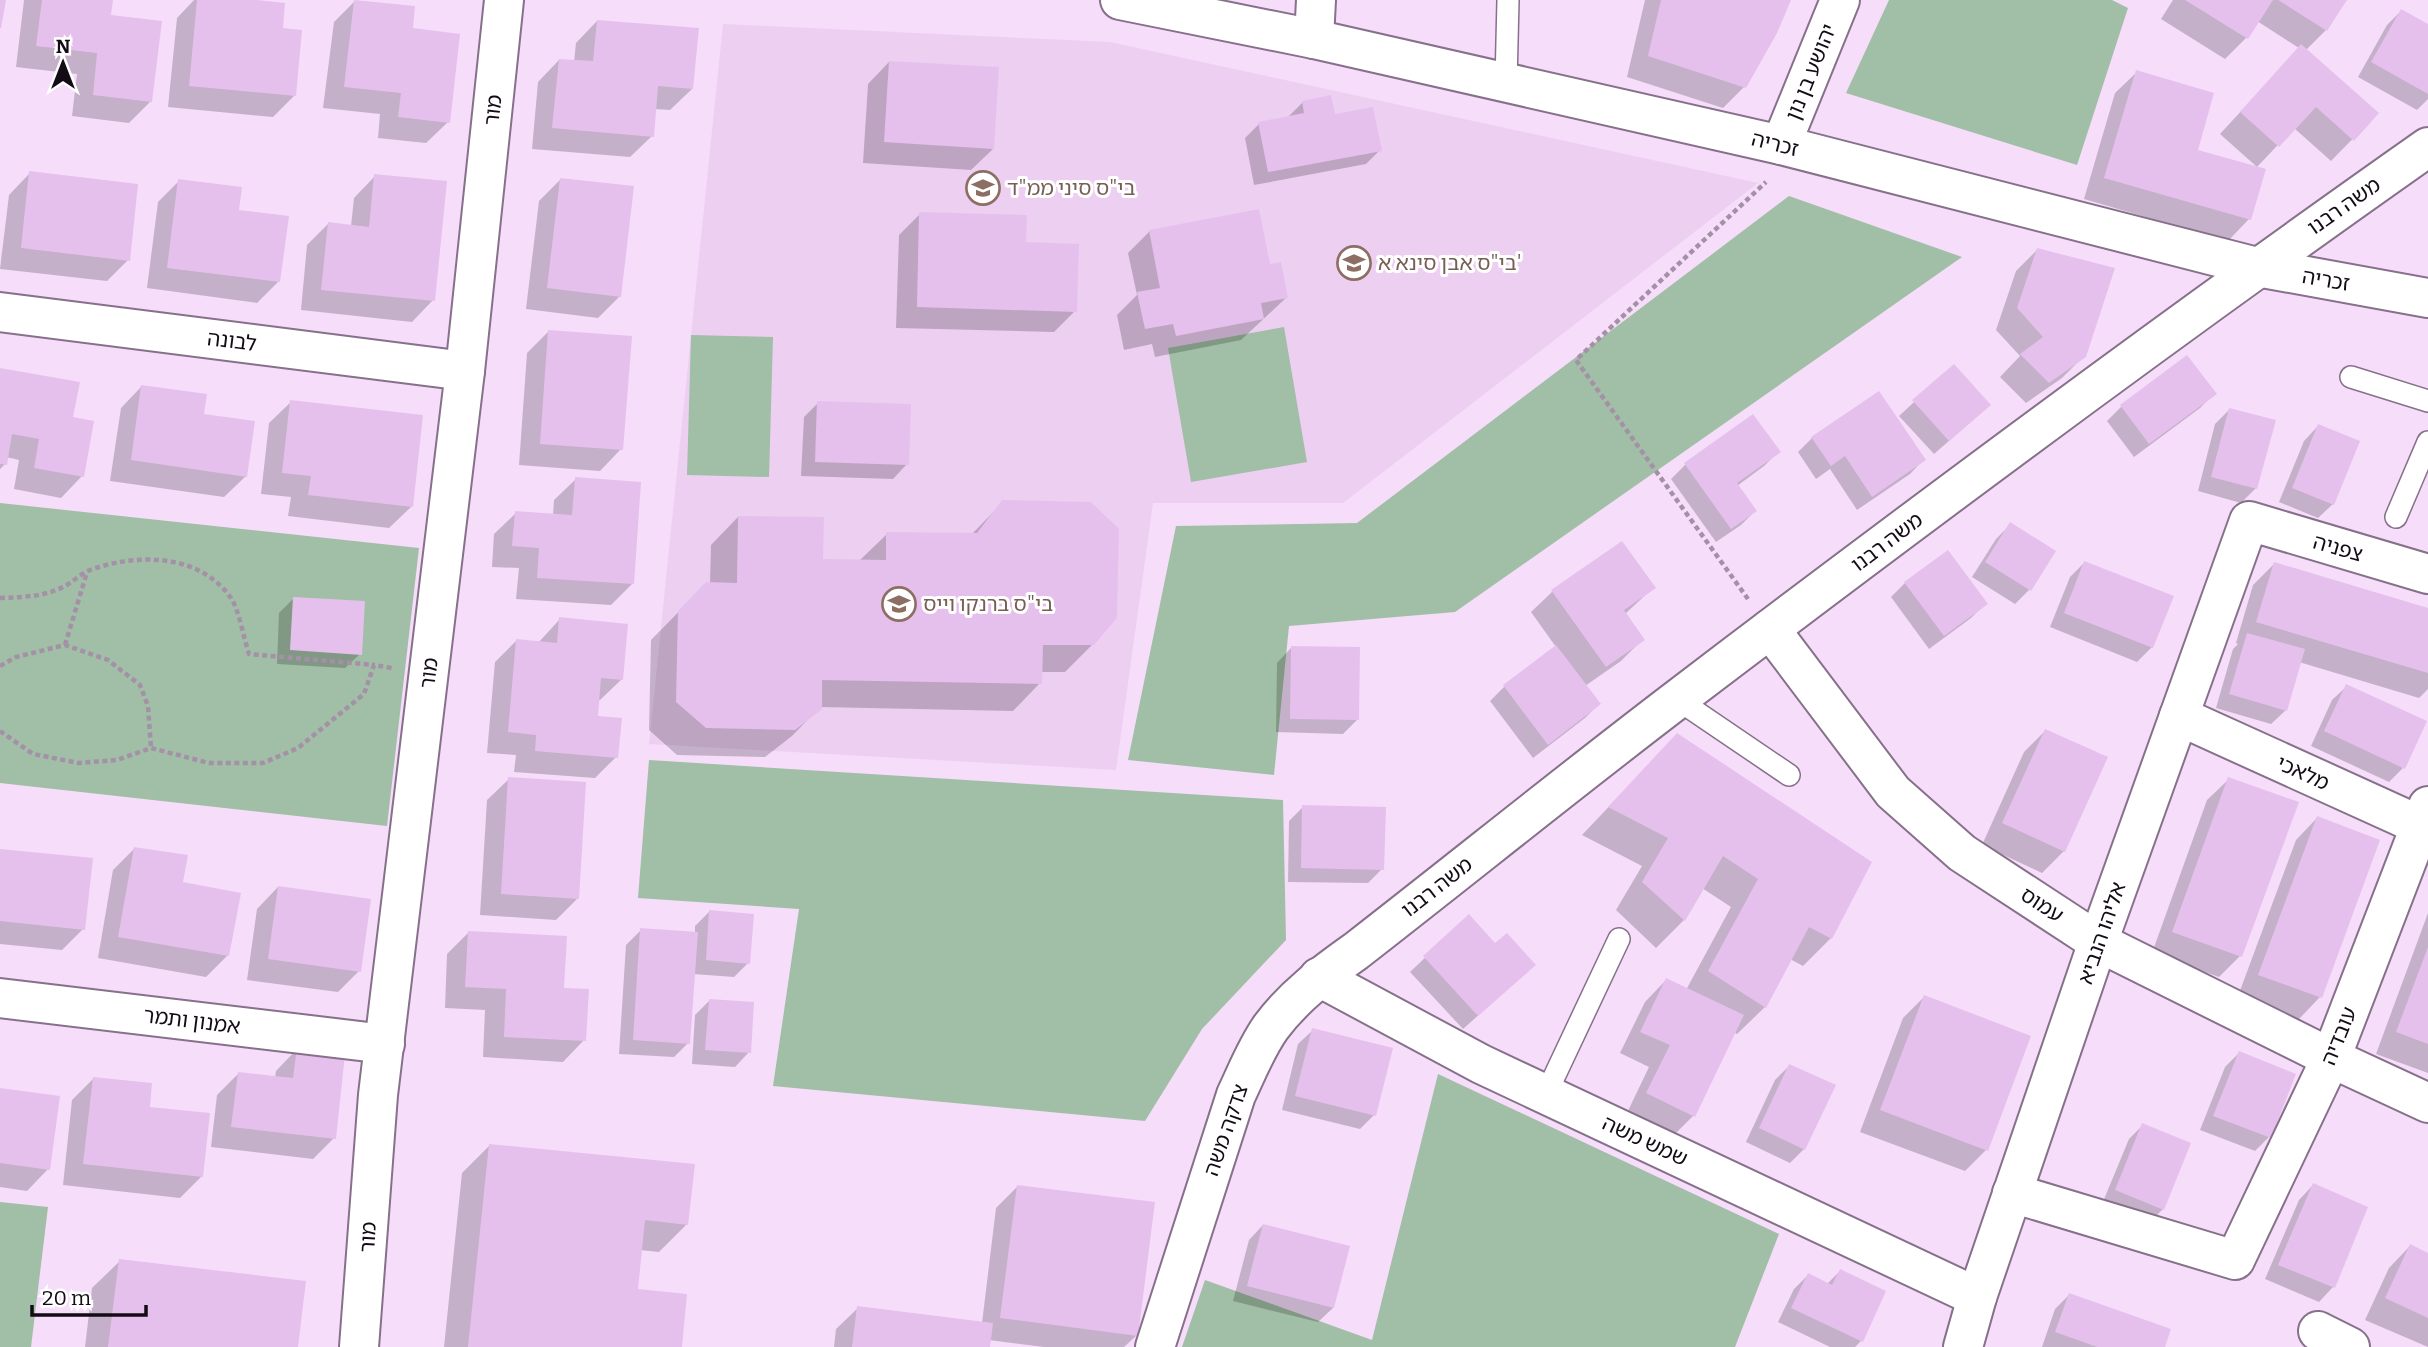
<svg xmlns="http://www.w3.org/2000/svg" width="2428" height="1347" font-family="Bitter,'Noto Sans Hebrew',serif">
<rect width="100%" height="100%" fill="#f6ddfa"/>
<!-- built -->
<polygon fill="#edcff2" points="723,24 1110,42 1758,183 1343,503 1153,503 1116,770 649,744"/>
<!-- green -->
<g fill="#a1bea6">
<polygon points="1889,0 2112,0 2128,8 2077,165 1846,93"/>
<polygon points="1789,196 1962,257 1455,612 1289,626 1274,775 1128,760 1176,526 1357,523"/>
<polygon points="1284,327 1307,462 1191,482 1168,348"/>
<polygon points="691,335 773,337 769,477 687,475"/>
<polygon points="0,503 419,548 387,826 0,783"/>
<polygon points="649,760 1283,800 1286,940 1202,1029 1145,1121 773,1086 799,909 638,898"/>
<polygon points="1438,1074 1779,1234 1735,1347 1182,1347 1205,1280 1372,1340"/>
<polygon points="0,1202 48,1207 31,1347 0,1347"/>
</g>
<!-- shadow -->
<g fill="#0003">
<polygon points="24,0 111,0 109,16 151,101 129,123 72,116 77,74 16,67"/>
<polygon points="194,0 238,0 281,30 294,96 273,117 168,107 177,18"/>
<polygon points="1645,0 1789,0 1744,87 1723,108 1627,77"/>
<polygon points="2173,0 2345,0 2326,30 2306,50 2377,114 2331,161 2294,128 2257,167 2220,134 2299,48 2257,21 2246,38 2225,59 2161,19"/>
<polygon points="355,1 411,30 448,122 426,143 378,138 380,114 323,108 334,22"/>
<polygon points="2401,11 2428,26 2428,99 2417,110 2358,77 2387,25"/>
<polygon points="597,21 692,89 670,110 654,109 652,136 630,157 532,149 538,82 559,60 574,62 576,43"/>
<polygon points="889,62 993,149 971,170 863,163 868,84"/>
<polygon points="2137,72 2249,219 2228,241 2084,199 2115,93"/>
<polygon points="1303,102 1334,116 1380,150 1366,164 1254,185 1245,138 1259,124 1288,117"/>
<polygon points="30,173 128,260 107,281 0,269 9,195"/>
<polygon points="375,176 433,300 412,322 301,310 307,245 328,224 351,226 354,198"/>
<polygon points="560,180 620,296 598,318 526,309 539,201"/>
<polygon points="179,181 237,211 279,281 257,303 147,288 158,202"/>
<polygon points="920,214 1024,244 1075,311 1054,332 896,328 899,235"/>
<polygon points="1150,231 1268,267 1287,297 1241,340 1155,357 1152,344 1124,350 1117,315 1137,295 1128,253"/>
<polygon points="2037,250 2084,356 2062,378 2026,403 2000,377 2020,356 1996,330 2016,271"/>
<polygon points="548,332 621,449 600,471 519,465 527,353"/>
<polygon points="2187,358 2214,394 2200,408 2134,457 2107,421 2121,407"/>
<polygon points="1953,366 1974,419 1934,454 1899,416"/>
<polygon points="0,369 71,419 82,476 61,498 14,489 19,460 6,457 5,464 0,469"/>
<polygon points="142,386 202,416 246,476 224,497 110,481 121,408"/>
<polygon points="291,402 411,507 389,528 288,516 291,497 261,494 269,423"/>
<polygon points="818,403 907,464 893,479 801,476 804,417"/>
<polygon points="2229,410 2256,488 2241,503 2198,491 2215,424"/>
<polygon points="2318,426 2333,504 2318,518 2279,502 2304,441"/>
<polygon points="1812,438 1924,459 1910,474 1857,510 1830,469 1816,479 1798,452"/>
<polygon points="1778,452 1764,466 1737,486 1755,511 1741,525 1716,542 1671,479 1685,465"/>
<polygon points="576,479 633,583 611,605 516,599 519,568 492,567 494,534 516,513 553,515 554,500"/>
<polygon points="1003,502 1093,644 1065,672 1041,672 1040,683 1013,711 820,707 792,736 765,757 677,755 649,730 651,640 706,584 710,584 711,545 738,517 821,561 859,561 887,534 971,535"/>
<polygon points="2010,525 2029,590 2015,604 1972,577 1996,539"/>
<polygon points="2084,563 2152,647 2137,662 2050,627 2070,577"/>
<polygon points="2274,564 2428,610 2428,689 2419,698 2299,662 2286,710 2271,724 2216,708 2233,649 2238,644 2236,643 2253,585"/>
<polygon points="1905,583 1986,603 1971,618 1929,649 1891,597"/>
<polygon points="1653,588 1625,614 1643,639 1621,661 1585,686 1599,704 1585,718 1533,758 1490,701 1504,687 1556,647 1531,612 1553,591"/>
<polygon points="293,599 360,654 345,668 277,664 279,613"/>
<polygon points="560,619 622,679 600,700 598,700 596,718 616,757 595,778 514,772 516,755 487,753 495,662 516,641 538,643"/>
<polygon points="1291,648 1358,719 1343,734 1276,732 1277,663"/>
<polygon points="2347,686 2403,768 2389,782 2311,746 2332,700"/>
<polygon points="2045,731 2064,851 2042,873 1982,845 2024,752"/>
<polygon points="1677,735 1831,938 1803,966 1790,959 1765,1007 1737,1034 1734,1032 1693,1116 1672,1137 1626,1115 1649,1067 1620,1053 1645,1002 1666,980 1686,990 1731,907 1702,888 1684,920 1656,948 1616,910 1642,866 1582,835"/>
<polygon points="509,779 577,899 556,920 480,915 487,800"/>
<polygon points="2229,779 2240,956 2219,977 2152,953 2207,800"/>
<polygon points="1303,807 1382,869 1368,883 1288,882 1289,821"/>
<polygon points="2317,818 2320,997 2299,1019 2238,996 2296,840"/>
<polygon points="135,848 181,884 228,955 206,977 98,958 113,870"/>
<polygon points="0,850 83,929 62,950 0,944"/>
<polygon points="278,887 359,971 338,992 247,980 257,909"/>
<polygon points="709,912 748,963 734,977 693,974 688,1043 674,1057 619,1054 626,945 641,930 695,934 695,926"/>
<polygon points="2428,913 2428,1073 2376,1054"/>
<polygon points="1469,916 1519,979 1463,1029 1410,972"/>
<polygon points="468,933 562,990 584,1040 563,1062 483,1057 485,1010 445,1008 447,954"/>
<polygon points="1924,997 1986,1150 1965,1171 1860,1132 1903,1018"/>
<polygon points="709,1001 749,1052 735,1067 692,1064 695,1015"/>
<polygon points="1313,1030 1374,1115 1360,1129 1282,1110 1298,1044"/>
<polygon points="297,1049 334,1138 313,1159 211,1147 217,1095 238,1074 275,1078 276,1071"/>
<polygon points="2239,1053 2269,1137 2255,1151 2200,1130 2225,1067"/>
<polygon points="1789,1066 1804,1149 1790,1163 1746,1142 1775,1080"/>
<polygon points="93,1079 148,1109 202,1176 180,1198 63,1185 72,1100"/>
<polygon points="0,1090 48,1169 27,1191 0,1187"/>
<polygon points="2143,1125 2163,1209 2149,1223 2102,1204 2129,1139"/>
<polygon points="490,1145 687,1224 659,1252 640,1250 636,1291 680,1347 444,1347 462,1173"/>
<polygon points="2313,1185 2366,1207 2333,1287 2319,1302 2265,1279 2299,1200"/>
<polygon points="1018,1186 1137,1335 1124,1347 1044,1347 989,1340 988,1347 834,1347 836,1329 858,1308 982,1323 996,1208"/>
<polygon points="1263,1225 1333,1308 1318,1322 1233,1301 1249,1240"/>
<polygon points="2410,1246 2428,1255 2428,1347 2365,1320 2389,1268"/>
<polygon points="120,1261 296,1347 85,1347 92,1288"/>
<polygon points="1840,1271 1861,1341 1855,1347 1830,1347 1778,1322 1794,1289 1808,1275 1827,1284"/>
<polygon points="2069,1295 2163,1347 2042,1347 2055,1309"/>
</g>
<!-- building -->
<g fill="#e6c0ed">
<polygon points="0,0 6,0 1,28 0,28"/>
<polygon points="42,0 113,0 111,15 162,21 152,102 93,95 97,53 36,46"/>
<polygon points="197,0 257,0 285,3 283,28 302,30 296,96 189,86"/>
<polygon points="354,0 415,6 413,28 460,34 450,123 398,117 401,93 344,87"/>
<polygon points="1661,0 1791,0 1777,33 1746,88 1648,56"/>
<polygon points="2185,0 2273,0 2248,39"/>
<polygon points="2278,0 2347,0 2327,31"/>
<polygon points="2401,9 2428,24 2428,94 2371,62"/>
<polygon points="597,20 699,28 693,89 658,86 654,137 552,128 559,59 593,61"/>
<polygon points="2301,44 2379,113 2354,141 2316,107 2279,147 2240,112"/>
<polygon points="889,61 999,67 994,149 884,142"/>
<polygon points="2136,70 2214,93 2198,150 2266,169 2251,220 2104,178"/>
<polygon points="1331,95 1335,114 1373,107 1382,151 1268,172 1258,122 1304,113 1302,101"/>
<polygon points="29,171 138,184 130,261 21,248"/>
<polygon points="374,174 447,181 435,301 321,290 328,222 369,227"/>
<polygon points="560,178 634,186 621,297 547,288"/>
<polygon points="178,179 242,187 239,210 289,216 280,282 167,268"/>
<polygon points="1259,209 1270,264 1281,262 1288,298 1261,303 1264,319 1176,336 1173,324 1145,329 1137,292 1160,288 1149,230"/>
<polygon points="919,212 1027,215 1026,242 1079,244 1077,312 917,307"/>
<polygon points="2037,248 2115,268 2086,357 2049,383 2020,354 2043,337 2017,308"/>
<polygon points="548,330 632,336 623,450 540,444"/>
<polygon points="2187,355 2217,394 2149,444 2120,405"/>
<polygon points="1954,364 1991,405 1949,441 1912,400"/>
<polygon points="0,368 80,382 73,417 94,421 84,477 34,468 39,439 12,434 7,465 0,464"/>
<polygon points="141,385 207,394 204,414 255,421 247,477 131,460"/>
<polygon points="1879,391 1926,460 1872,497 1845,456 1831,466 1811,437"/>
<polygon points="290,400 423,415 413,507 308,495 311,476 282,473"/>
<polygon points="817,401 911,404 909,465 815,462"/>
<polygon points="2229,408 2276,420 2257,489 2211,477"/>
<polygon points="1753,414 1781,452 1737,483 1757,511 1731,529 1684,463"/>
<polygon points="2318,424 2360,441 2334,505 2292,488"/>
<polygon points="575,477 641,482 634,584 537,578 539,548 512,546 515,511 572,515"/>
<polygon points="1002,500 1091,502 1119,529 1117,618 1094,645 1043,645 1042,684 822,680 822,709 795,730 706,728 676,702 678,611 706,582 737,583 738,516 824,517 823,559 886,560 886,532 977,533"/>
<polygon points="2010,522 2056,551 2031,591 1985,562"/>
<polygon points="1622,541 1656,588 1624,610 1645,640 1606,667 1551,590"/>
<polygon points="1948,550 1988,604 1944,636 1904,582"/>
<polygon points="2084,561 2174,596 2153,648 2064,613"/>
<polygon points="2274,562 2428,608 2428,673 2256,622"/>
<polygon points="293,597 365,601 362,655 290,650"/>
<polygon points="559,617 628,624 623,680 601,678 598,716 622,718 618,758 535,751 536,735 508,732 516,639 557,643"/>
<polygon points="2247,633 2305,649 2287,711 2229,694"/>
<polygon points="1556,645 1601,704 1548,745 1503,685"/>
<polygon points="1291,646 1360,647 1359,720 1290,719"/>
<polygon points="2346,684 2427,721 2405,769 2324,731"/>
<polygon points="2045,729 2108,757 2065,852 2002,823"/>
<polygon points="1677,733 1872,862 1832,939 1809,927 1766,1008 1708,971 1758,879 1723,856 1685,921 1642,882 1668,838 1608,807"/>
<polygon points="508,777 586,782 579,899 501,894"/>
<polygon points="2228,777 2299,802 2242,957 2172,932"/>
<polygon points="1302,805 1386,807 1384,870 1301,868"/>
<polygon points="2317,816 2380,840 2322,998 2258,975"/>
<polygon points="134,847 188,855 183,882 241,893 229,956 118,937"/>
<polygon points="0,849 93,858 85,930 0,921"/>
<polygon points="278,886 371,899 361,972 268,959"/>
<polygon points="709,910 754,914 750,964 706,960"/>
<polygon points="1469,914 1495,943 1507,933 1536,965 1478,1016 1423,956"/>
<polygon points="640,928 698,932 690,1044 633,1040"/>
<polygon points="468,931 567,936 564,988 589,989 586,1041 504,1037 506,989 465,987"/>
<polygon points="2428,947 2428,1044 2396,1032"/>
<polygon points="1666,978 1744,1015 1695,1117 1646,1093 1670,1045 1640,1032"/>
<polygon points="1924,995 2031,1036 1988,1151 1880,1110"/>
<polygon points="709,999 754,1002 751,1053 705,1050"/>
<polygon points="1312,1028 1393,1048 1376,1116 1295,1096"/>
<polygon points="297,1047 345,1054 336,1139 231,1127 238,1072 293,1078"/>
<polygon points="2239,1051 2296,1074 2271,1138 2213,1116"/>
<polygon points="1789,1064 1836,1085 1805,1150 1759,1128"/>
<polygon points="93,1077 152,1083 150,1107 210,1113 203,1177 83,1164"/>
<polygon points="0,1088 60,1096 50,1170 0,1163"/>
<polygon points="2142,1123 2191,1143 2164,1210 2115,1190"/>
<polygon points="489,1144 695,1164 688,1225 645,1220 638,1289 687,1294 682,1347 468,1347"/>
<polygon points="2313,1183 2368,1207 2335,1288 2278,1265"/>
<polygon points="1017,1185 1155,1202 1138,1336 1000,1318"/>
<polygon points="1263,1224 1350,1246 1334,1308 1247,1286"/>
<polygon points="2410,1244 2428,1253 2428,1318 2385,1298"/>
<polygon points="119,1259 306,1281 298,1347 108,1347"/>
<polygon points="1840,1269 1886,1291 1863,1342 1791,1308 1808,1273 1832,1285"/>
<polygon points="2069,1293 2171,1329 2165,1347 2097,1347 2055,1332"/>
<polygon points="857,1306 993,1323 990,1347 852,1347"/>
</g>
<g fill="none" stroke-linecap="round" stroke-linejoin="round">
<!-- lane casing -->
<g stroke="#86708a" stroke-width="24">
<g id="lane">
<polyline points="1506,83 1508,0"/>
<polyline points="2351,377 2428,401"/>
<polyline points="2396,517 2428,442"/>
<polyline points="1677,699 1789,775"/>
<polyline points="1546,1094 1619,939"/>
</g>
</g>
<!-- street casing -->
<g stroke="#86708a" stroke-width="42">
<g id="street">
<polyline points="1120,0 1314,39 1781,145 2257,267 2428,298"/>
<polyline points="1314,39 1316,0"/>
<polyline points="1781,145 1840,0"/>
<polyline points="0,312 465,371"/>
<polyline points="1770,629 1893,792 1962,853 2098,942 2331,1058 2428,1103"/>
<polyline points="2179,716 2428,829"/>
<polyline points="1319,977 1481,1064 1977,1297"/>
<polyline points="0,998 385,1044"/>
<polyline points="2012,1193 2235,1260 2331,1058 2428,806"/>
<polyline points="2318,1331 2350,1347"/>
<polyline points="359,1347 378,1095 465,371 504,0"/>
<path d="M1155,1347L1236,1095C1247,1072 1256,1048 1271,1027C1294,996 1325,973 1356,951C1464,867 1570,781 1679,698C1926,510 2175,325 2428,147"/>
<polyline points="1963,1347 1977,1297 2098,942 2249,521 2428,574"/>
</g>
</g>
<!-- path -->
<g stroke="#a491a7" stroke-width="4.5" stroke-dasharray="5 3.5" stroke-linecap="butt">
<path d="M0,598C21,597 44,597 63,587C72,583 80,574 90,570C137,553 199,553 231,598C239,610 244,639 249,654L374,665"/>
<polyline points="1748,599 1576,360 1766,182"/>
<polyline points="65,645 87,572"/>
<polyline points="0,666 16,657 65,645 108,660 140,685 148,706 151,748"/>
<polyline points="0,731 33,754 79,763 117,760 151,748 209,763 263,763 298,748 364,694 374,665 392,668"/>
</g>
<!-- lane -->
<use href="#lane" stroke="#fff" stroke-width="21"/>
<!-- street -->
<use href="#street" stroke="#fff" stroke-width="38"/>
</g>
<!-- icons -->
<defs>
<g id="school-ring" transform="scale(1.75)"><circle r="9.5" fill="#fff" stroke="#8d6e63" stroke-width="1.5"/><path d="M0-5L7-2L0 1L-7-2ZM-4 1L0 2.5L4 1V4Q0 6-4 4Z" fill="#8d6e63"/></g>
</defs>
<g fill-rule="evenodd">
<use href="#school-ring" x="983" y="188"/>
<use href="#school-ring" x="1354" y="263"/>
<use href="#school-ring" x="899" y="604"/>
</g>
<g text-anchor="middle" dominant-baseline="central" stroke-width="6" stroke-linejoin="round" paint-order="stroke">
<!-- street labels -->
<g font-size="21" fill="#130b15" stroke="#fff">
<text transform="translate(1811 72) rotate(-68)">יהושע בן נון</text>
<text transform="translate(493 110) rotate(-84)">מור</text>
<text transform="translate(1775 144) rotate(14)">זכריה</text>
<text transform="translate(2344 206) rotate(-35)">משה רבנו</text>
<text transform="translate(2326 280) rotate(10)">זכריה</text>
<text transform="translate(232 341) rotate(7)">לבונה</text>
<text transform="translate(1887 542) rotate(-37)">משה רבנו</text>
<text transform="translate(2338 548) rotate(16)">צפניה</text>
<text transform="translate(429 673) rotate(-83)">מור</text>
<text transform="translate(2303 773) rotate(24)">מלאכי</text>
<text transform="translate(1437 887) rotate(-38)">משה רבנו</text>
<text transform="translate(2042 905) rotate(33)">עמוס</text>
<text transform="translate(2102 933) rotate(-71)">אליהו הנביא</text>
<text transform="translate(192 1021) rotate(7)">אמנון ותמר</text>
<text transform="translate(2339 1036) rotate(-68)">עובדיה</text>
<text transform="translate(1226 1130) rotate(-71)">צדקה משה</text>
<text transform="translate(1645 1141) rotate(25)">שמש משה</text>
<text transform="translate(368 1237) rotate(-86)">מור</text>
</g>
<!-- education labels -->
<g font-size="21" fill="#785e54" stroke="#fff" text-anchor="start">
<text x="1007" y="188">בי"ס סיני ממ"ד</text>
<text x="1378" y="263">בי"ס אבן סינא א'</text>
<text x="923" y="604">בי"ס ברנקו וייס</text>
</g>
</g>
<!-- north arrow -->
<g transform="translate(63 63)" stroke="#ffffff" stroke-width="5" paint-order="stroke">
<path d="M0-5L12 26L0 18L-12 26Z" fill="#130b15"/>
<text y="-10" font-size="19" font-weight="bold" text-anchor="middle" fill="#130b15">N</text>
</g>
<!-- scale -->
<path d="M32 1305v10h114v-10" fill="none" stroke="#130b15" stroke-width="3.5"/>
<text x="42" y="1305" font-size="21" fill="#130b15" stroke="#ffffff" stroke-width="5" paint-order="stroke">20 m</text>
</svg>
